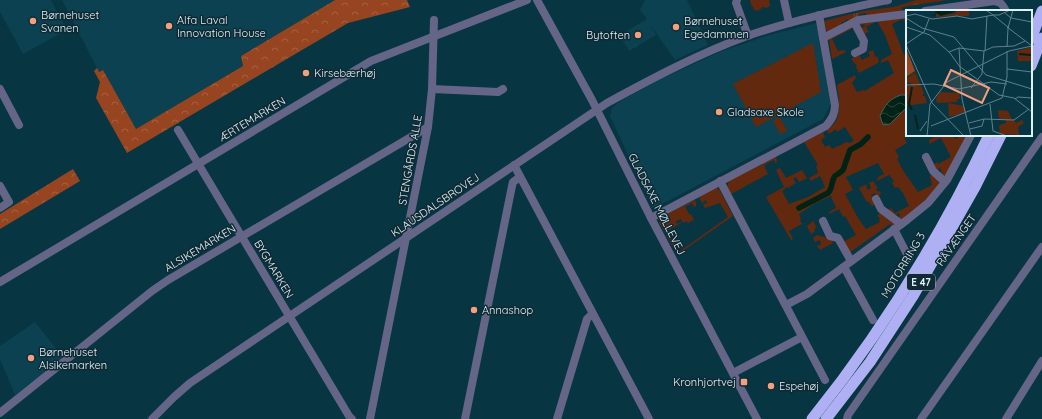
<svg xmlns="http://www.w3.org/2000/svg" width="1042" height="419" font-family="Quicksand,sans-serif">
<defs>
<pattern id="grass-tufts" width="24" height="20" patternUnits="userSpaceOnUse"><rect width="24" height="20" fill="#63290e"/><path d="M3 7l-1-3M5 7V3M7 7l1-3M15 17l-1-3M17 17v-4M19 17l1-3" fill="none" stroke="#794832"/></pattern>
<pattern id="forest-crowns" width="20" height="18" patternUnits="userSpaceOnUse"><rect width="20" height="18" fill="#974520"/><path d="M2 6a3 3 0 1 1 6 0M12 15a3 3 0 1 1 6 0" fill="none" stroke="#a56041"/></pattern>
<pattern id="water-waves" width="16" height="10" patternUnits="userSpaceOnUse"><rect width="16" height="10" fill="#012316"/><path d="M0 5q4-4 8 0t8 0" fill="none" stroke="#264339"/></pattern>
</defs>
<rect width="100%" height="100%" fill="#073542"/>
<!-- built -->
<g fill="#0b4150">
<polygon points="0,0 51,0 67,30 23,54 0,12"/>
<polygon points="62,0 335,0 241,56 243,66 136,129 103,70 99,72"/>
<polygon points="645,0 687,0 708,45 675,60 651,26 656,35 629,51 620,35 647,19 640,10"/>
<polygon points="817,23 832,102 823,119 653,209 610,116 612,108 622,100 663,78 722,51 769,35"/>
<polygon points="35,322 63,357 15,395 0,359 0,346"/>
</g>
<!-- grass -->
<polygon fill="url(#grass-tufts)" points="916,0 947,0 902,7 902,12 867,17 866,13 859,14 859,18 850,22 848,19 841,23 842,26 827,32 824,21 863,11 894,7"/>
<!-- forest -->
<g fill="url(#forest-crowns)">
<polygon points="335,0 407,0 410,7 348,23 127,153 96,98 100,82 94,71 97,68 99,72 103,70 136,129 243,66 241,56"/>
<polygon points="73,169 80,181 0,229 0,214"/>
</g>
<!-- park -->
<g fill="#63290e">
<polygon points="750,0 769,0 770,6 766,8 763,7 758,11 754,10 753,7 751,5"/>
<path d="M907,16V23L905,22L903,19L892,24L904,55L907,54V135H909L904,138L907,143L895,150L899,157L897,159L904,172L918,192L932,185L930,176L933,174L940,183L921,205L902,220L897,218L900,216L899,213L894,216L887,210L891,208L895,213L909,206L903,193L898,187L895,188L892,183L894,181L889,175L877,181L878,177L884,174L878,163L846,177L853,190L845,194L858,218L866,229L880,222L879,220L880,219L877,215L882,212L896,223V225L892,226L890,224L849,253L843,242L856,235L845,216L843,217L839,209L829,214V212L836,208L831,196L814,204L799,214L801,219L800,220L802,224L789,231L793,239L791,240L766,197L784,187L776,170L780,168L786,178L802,170L807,178L799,182L796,177L793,179L795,182H797L788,188L785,186L786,188L782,191L789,204L808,197L825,187L820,176L811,181L809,178L818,173L816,166L818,165L804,142L823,132L825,137L821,140L825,147L829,145L832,149L838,146H839L846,142L850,143L854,141L845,127L837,132L836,129L829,134L827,130C844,120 839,101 837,85L855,75L856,78L852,83L857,92L864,90L865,91L894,73L888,60L881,63V60L892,54L885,35L877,21L866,27L869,32L864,34L861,28L865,26L864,24L860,26L858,23Z"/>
<polygon points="852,27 853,28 832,39 838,51 844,50 846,52 832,59 829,39"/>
<polygon points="813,43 821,92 756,127 733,84"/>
<polygon points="873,50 875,57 877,56 879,61 878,63 859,73 856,67 857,66 851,59 859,55 862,60 870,56 868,52"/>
<polygon points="780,117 787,131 780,134 773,121"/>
<polygon points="937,135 953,135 955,139 962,135 968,135 946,177 943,177 939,173 942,172 940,168 937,170 933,165 937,162 938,164 951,157 941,138 929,144 929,140"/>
<polygon points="776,157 777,161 776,164 774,160 764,165 768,174 731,194 727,187 729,181"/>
<polygon points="873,181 878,188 876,189 878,192 880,191 881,194 877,196 875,193 871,195 875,204 872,206 869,202 866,201 859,188 867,184 866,186 868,190 871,188 869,183"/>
<polygon points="716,188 719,189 733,216 677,255 666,234 668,233 680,251 728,217 720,203 705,208 703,204 707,203 706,200 702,203 699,197"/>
<polygon points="695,200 696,203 696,206 694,207 692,203 685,207 690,215 691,214 694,220 688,223 686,221 683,223 681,219 676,221 677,224 681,222 681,223 665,232 659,223 661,217"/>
<polygon points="813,221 816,226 814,232 811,234 807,226"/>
<polygon points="817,235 831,239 833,243 820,250 817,246 821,244 820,240 815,242 813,238"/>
</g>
<!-- water -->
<path fill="url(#water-waves)" stroke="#43615b" d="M901,95H907V107L890,124L883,125L880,116C885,105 889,99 901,95Z"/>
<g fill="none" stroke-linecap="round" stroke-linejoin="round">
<!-- canal -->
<g stroke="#012316" stroke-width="5.5">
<polyline points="838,174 843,170 850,150 861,144 868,137"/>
<path d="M799,208L828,193C833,188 831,181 835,176"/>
</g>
<!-- minor -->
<g stroke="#646587" stroke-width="8">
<polyline points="537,0 592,100 651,218 757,419"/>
<polyline points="737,0 736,3 748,36"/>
<polyline points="784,0 789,23"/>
<path d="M925,11L994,1C1001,2 1003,5 1006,11"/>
<polyline points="854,22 864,41 863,49 855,53"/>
<polyline points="823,38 858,20 907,14"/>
<polyline points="0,89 19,125"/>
<polyline points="432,89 498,92 503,89"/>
<polyline points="178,130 349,416 352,419"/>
<polyline points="926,157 933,171 945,182"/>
<polyline points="514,165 649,419"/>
<polyline points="720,181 825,380"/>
<polyline points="0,186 9,202 0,208"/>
<polyline points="876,199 881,209 901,224"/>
<path d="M651,218L826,126C832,119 835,114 835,105L819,15"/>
<polyline points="823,221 830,236 838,238 851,261"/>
<polyline points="894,229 909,258"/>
<polyline points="844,267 873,320"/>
<polyline points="0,282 371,61 527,0"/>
<polyline points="786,305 807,294 907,220 928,203 947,180 971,135"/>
<polyline points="733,373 802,337"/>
<polyline points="0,413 152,291 168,280 428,127"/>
<path d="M152,419L174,397L190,383L607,103C653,78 698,54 747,36C793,20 841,10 888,0"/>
<polyline points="370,419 428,127 432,89 434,20"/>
<polyline points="465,419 512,186 513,182 520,177"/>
<polyline points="557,419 587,319 592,314"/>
<polyline points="847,419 848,415 1042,137"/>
<polyline points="921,419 1042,247"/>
<polyline points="1006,419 1042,361"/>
</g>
<!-- highway -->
<g stroke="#afb0f4" stroke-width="11">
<polyline points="1031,39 1042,11"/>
<polyline points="1031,66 1042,38"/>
<path d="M812,419C882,332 941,236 989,135"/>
<polyline points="826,419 870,362 913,296 975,187 1001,135"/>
</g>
</g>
<!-- markers -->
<g fill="#f2a07f" stroke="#102932" stroke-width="1.5">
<circle cx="33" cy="21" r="4"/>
<circle cx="169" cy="26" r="4"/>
<circle cx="676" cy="27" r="4"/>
<circle cx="638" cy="35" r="4"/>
<circle cx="306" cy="73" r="4"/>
<circle cx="719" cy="112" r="4"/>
<circle cx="474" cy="310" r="4"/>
<circle cx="31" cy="358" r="4"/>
<rect x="740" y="378" width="8" height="8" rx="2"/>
<circle cx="771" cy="386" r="4"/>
</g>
<g text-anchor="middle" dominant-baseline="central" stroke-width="3" stroke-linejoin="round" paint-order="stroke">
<!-- shield labels -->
<rect fill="#102932" stroke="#a0b6bf" stroke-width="1" x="907" y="274" width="28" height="16" rx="3"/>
<g font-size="10" font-weight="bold" fill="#ddf3fc">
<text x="921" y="282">E 47</text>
</g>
<!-- poi labels -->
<g font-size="11" fill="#ddf3fc" stroke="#102932" text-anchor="start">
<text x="41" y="15">Børnehuset<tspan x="41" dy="13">Svanen</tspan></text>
<text x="177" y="20">Alfa Laval<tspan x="177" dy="13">Innovation House</tspan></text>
<text x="684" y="21">Børnehuset<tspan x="684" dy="13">Egedammen</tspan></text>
<text x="630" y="35" text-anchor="end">Bytoften</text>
<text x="314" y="73">Kirsebærhøj</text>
<text x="727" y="112">Gladsaxe Skole</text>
<text x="482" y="310">Annashop</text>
<text x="39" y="352">Børnehuset<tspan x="39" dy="13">Alsikemarken</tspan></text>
<text x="736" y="382" text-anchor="end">Kronhjortvej</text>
<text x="779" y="386">Espehøj</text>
</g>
<!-- street labels -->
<g font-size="11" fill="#ddf3fc" stroke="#102932">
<text transform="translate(252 119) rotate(-31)">ÆRTEMARKEN</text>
<text transform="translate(410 160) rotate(-80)">STENGÅRDS ALLE</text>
<text transform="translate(657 204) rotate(63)">GLADSAXE MØLLEVEJ</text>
<text transform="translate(435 205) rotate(-34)">KLAUSDALSBROVEJ</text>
<text transform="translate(956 240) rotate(-55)">RÅVÆNGET</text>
<text transform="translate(200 248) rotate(-31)">ALSIKEMARKEN</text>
<text transform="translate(903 265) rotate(-59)">MOTORRING 3</text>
<text transform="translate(274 269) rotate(59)">BYGMARKEN</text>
</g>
</g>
<!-- overview -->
<g transform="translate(906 10)">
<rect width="126" height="126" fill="#073542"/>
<path d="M100,95L104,106L107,110L93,109L92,100L102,101Z" fill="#63290e"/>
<path d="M0,38L9,61L0,67Z" fill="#974520"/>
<path d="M42,93L58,96L60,102L43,107Z" fill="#63290e"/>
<path d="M53,0H63V6L30,7V3L34,5L47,4ZM125,37V51H112L111,41ZM100,110H108L110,113L116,110L118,113L112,117L113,125L94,124L93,115L100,113Z" fill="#63290e"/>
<path d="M9,62L18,83L16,86H19L21,93L0,96V75L6,76L4,72L0,74V69ZM34,82L53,83L54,89H51V92L31,93L30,89Z" fill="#63290e"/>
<path d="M29,0H53L35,6L30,3V7V5L24,6L30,4Z" fill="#012316"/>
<path fill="none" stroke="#012316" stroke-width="2" d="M113,44L125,45M6,77L3,94L6,100M9,105L12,119"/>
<path fill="none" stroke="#5d818c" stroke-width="1" d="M80,0L87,5H93L104,0M99,3L105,8L126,12M87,5L103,18M0,6L9,4L26,9L51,6L66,9L87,5M0,8L16,18L48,27L80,65L126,79M0,17L24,25L44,43L54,57M101,17L126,36M0,34L18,22L23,9M0,35L26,93L58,126M101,37L102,18L107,0M53,38L56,89L65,126M79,41L81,6M43,42L53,38L78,41L87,37L108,36L119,31M53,56L93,85L108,88L126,102M101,59L126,62M0,75L28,74L53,79L85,72L101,74M65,78L76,64L78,41M109,89L112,87L126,88M84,94L87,121L101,126M63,113L78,109L108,110L123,99M25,116L96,88L101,67V41M64,119L76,116L78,109M14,121L21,111M21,126L24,94L41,72L103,41L126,36"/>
<path fill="#f2a07f" fill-opacity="0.15" stroke="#f2a07f" stroke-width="2" d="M45,60L83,78L76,93L38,75Z"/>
<rect width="126" height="126" fill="none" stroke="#ddf3fc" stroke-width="2"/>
</g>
</svg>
